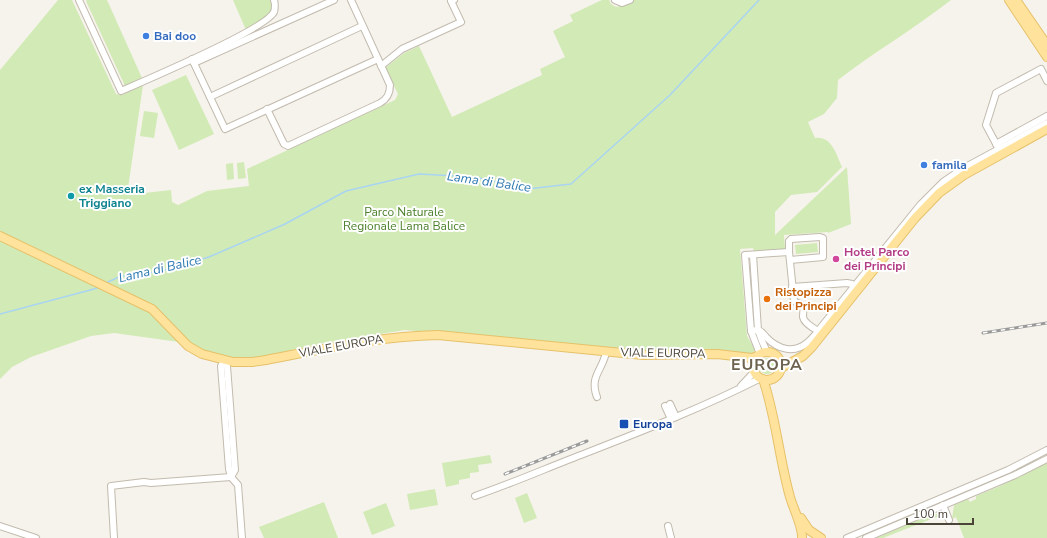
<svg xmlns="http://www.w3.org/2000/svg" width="1047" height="538" font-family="'Nunito Sans',sans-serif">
<rect width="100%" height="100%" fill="#f6f3ec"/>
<!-- green -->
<g fill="#d2eab5">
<path d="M58,0H72L116,94L122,95L143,85L127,195L171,190L172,202L178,205L207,191L249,186L247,169L395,100L398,94L385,68L404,53L419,46L452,117L542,75L540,69L565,57L553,31L573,21L570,15L602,0H609L611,4L616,7L629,4L633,0H951C914,29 874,52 838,80L837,98L824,114L808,122L815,138C832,136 836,154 842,167L817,192L791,195L775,212V235L847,167L851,224L828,233V232L784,235L785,249L754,252L753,248L740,249L747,336L755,350L754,352L749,355L722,350L648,351L532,343L405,330L324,343L257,358L224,357L179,342L114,333L91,336L31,357L12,367L0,379V70Z"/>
<polygon points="87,0 107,0 142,78 125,86 86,1"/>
<polygon points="233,0 270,0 273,8 269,15 246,30"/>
<polygon points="186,75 214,134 179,150 152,90"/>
<polygon points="144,111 158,113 154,138 140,136"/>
<polygon points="244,162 246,178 238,179 237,163"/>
<polygon points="233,163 234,179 227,180 226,164"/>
<polygon points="817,243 818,252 796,254 795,245"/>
<circle cx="767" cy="366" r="8"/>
<polygon points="490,455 492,463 478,465 479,472 470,473 470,478 459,480 459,484 446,487 442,463"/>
<polygon points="1047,463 1047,538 964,538 956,517 952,519 954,505 968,499 970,502 976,499 976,496 998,487"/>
<polygon points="435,489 438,505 410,510 407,494"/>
<polygon points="527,493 537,518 524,523 515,498"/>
<polygon points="324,502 338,538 264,538 259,527"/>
<polygon points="386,503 395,526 372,535 363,512"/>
<polygon points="935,513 939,516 883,538 876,538"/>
</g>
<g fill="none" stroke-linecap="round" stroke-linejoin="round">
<!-- stream -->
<g stroke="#a9d4f2" stroke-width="1.5">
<polyline points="106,283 121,276 158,272 209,257 285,224 346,191 419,174 475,177 527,189 571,184 670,95 759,0"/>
<polyline points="0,314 94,289 99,287"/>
</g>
<!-- minor casing -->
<g stroke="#c2bbae" stroke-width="8">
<g id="minor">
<path d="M79,0L121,91C144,81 266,29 274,12C275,9 275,3 274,0"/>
<polyline points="615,0 622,3 630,0"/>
<polyline points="192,59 225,129 378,59"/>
<polyline points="194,63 334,0"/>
<polyline points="381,66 402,49 461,22 451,1 454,0"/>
<polyline points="210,97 362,26"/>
<path d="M267,109L284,144L288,146L380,103C387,99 390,94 390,85L351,0"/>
<polyline points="996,144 1047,116"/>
<polyline points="1001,153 986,125 996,93 1041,69 1047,81"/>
<polyline points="789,252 789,241 791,239 820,237 823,238 823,257 790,260"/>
<polyline points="753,255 758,330 762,341 767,352"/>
<polyline points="792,287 847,283 852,284 858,288"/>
<path d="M751,331C760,329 761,331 766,337C778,350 795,354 808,342C813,338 816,333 821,329"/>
<path d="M760,354L751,331L745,255L789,252L794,301L803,306C804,310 803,312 803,317C804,323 813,328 818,331L921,204L943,182L962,169L1047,123"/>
<polyline points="224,360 221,366 229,469 231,477 238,485 242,538"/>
<polyline points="224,360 227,366 235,470 231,477"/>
<polyline points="741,386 755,371"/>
<path d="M597,397C589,376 603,370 606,352"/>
<polyline points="670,404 676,417"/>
<polyline points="665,406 671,419"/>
<path d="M475,496C513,483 549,467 586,453C645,430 704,407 761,378"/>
<polyline points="943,505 949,520"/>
<polyline points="0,526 36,538"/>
<polyline points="668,526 671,538"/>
<polyline points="114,538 111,486 144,482 151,483 231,477"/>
<polyline points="847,538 1008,470 1047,450"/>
<polyline points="866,538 1015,475 1047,459"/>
</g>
</g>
<!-- major casing -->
<g stroke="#e6c16a" stroke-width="10">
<g id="major">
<polyline points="1009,0 1047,57"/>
<polyline points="1016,0 1047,45"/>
<path d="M0,236L152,309L188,346L202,354L233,362H252L266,360C323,349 380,336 438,335L643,355L717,354L752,358L758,356"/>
<circle cx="767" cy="366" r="14"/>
<polyline points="781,368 803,356 812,347 915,218 939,193 964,175 1047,129"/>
<path d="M763,379C776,417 779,458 790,497C793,508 803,527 802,538"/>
<polyline points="801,518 809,530 821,538"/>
</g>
</g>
<!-- minor -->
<use href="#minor" stroke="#fff" stroke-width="6"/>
<!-- major -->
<use href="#major" stroke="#ffe39c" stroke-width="8"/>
<!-- rail casing -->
<g stroke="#9a9a9a" stroke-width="3">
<g id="rail">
<polyline points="983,333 1047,323"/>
<polyline points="505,474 587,441"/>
</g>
</g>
<!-- rail -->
<use href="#rail" stroke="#fff" stroke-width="1.5" stroke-dasharray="4.5" stroke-linecap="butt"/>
</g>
<!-- markers -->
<g fill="#3f7fe0" stroke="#fff" stroke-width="1.5">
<circle cx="146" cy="36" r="4"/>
<circle cx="924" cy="165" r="4"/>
</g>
<circle fill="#0f9aa8" stroke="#fff" stroke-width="1.5" cx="71" cy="196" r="4"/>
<circle fill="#d1479c" stroke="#fff" stroke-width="1.5" cx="836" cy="259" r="4"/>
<circle fill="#e8710a" stroke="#fff" stroke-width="1.5" cx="767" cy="299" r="4"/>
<rect fill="#1a4fb4" stroke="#fff" stroke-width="1.5" x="619" y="419" width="10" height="10" rx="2"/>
<g text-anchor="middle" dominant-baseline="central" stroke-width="4" stroke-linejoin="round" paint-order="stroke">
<!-- shop labels -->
<g font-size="12" font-weight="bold" fill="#366cbe" stroke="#fff" text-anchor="start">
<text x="154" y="36">Bai doo</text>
<text x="932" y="165">famila</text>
</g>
<!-- culture labels -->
<g font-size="12" font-weight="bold" fill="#0d838f" stroke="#fff" text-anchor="start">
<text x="79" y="189">ex Masseria<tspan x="79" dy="14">Triggiano</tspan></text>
</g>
<!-- park labels -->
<g font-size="12" fill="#4a7f2a" stroke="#fff">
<text x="404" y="212">Parco Naturale<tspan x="404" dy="14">Regionale Lama Balice</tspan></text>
</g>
<!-- hotel labels -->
<g font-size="12" font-weight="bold" fill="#b23c85" stroke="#fff" text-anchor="start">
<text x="844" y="252">Hotel Parco<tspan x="844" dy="14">dei Principi</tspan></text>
</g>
<!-- food labels -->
<g font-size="12" font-weight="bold" fill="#c56008" stroke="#fff" text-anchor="start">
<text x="775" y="292">Ristopizza<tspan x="775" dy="14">dei Principi</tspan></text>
</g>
<!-- street labels -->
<g font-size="12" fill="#4b4439" stroke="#fff">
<text transform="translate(341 346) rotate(-10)">VIALE EUROPA</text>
<text transform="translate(663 353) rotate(1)">VIALE EUROPA</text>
</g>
<!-- transit labels -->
<g font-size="12" font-weight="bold" fill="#164399" stroke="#fff" text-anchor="start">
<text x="633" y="424">Europa</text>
</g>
<!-- water labels -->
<g font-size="13" font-style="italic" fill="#2e7ab2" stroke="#fff">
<text transform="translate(489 182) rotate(8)">Lama di Balice</text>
<text transform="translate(160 269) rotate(-13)">Lama di Balice</text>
</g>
<!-- district labels -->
<g font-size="16" font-weight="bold" letter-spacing="1" fill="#6e6250" stroke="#fff">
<text x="767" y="365">EUROPA</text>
</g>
</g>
<!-- scale -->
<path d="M907 518v6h66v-6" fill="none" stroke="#4b4439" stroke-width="2"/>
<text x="913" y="518" font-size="12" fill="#4b4439" stroke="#ffffff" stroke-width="3" paint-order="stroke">100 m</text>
</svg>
